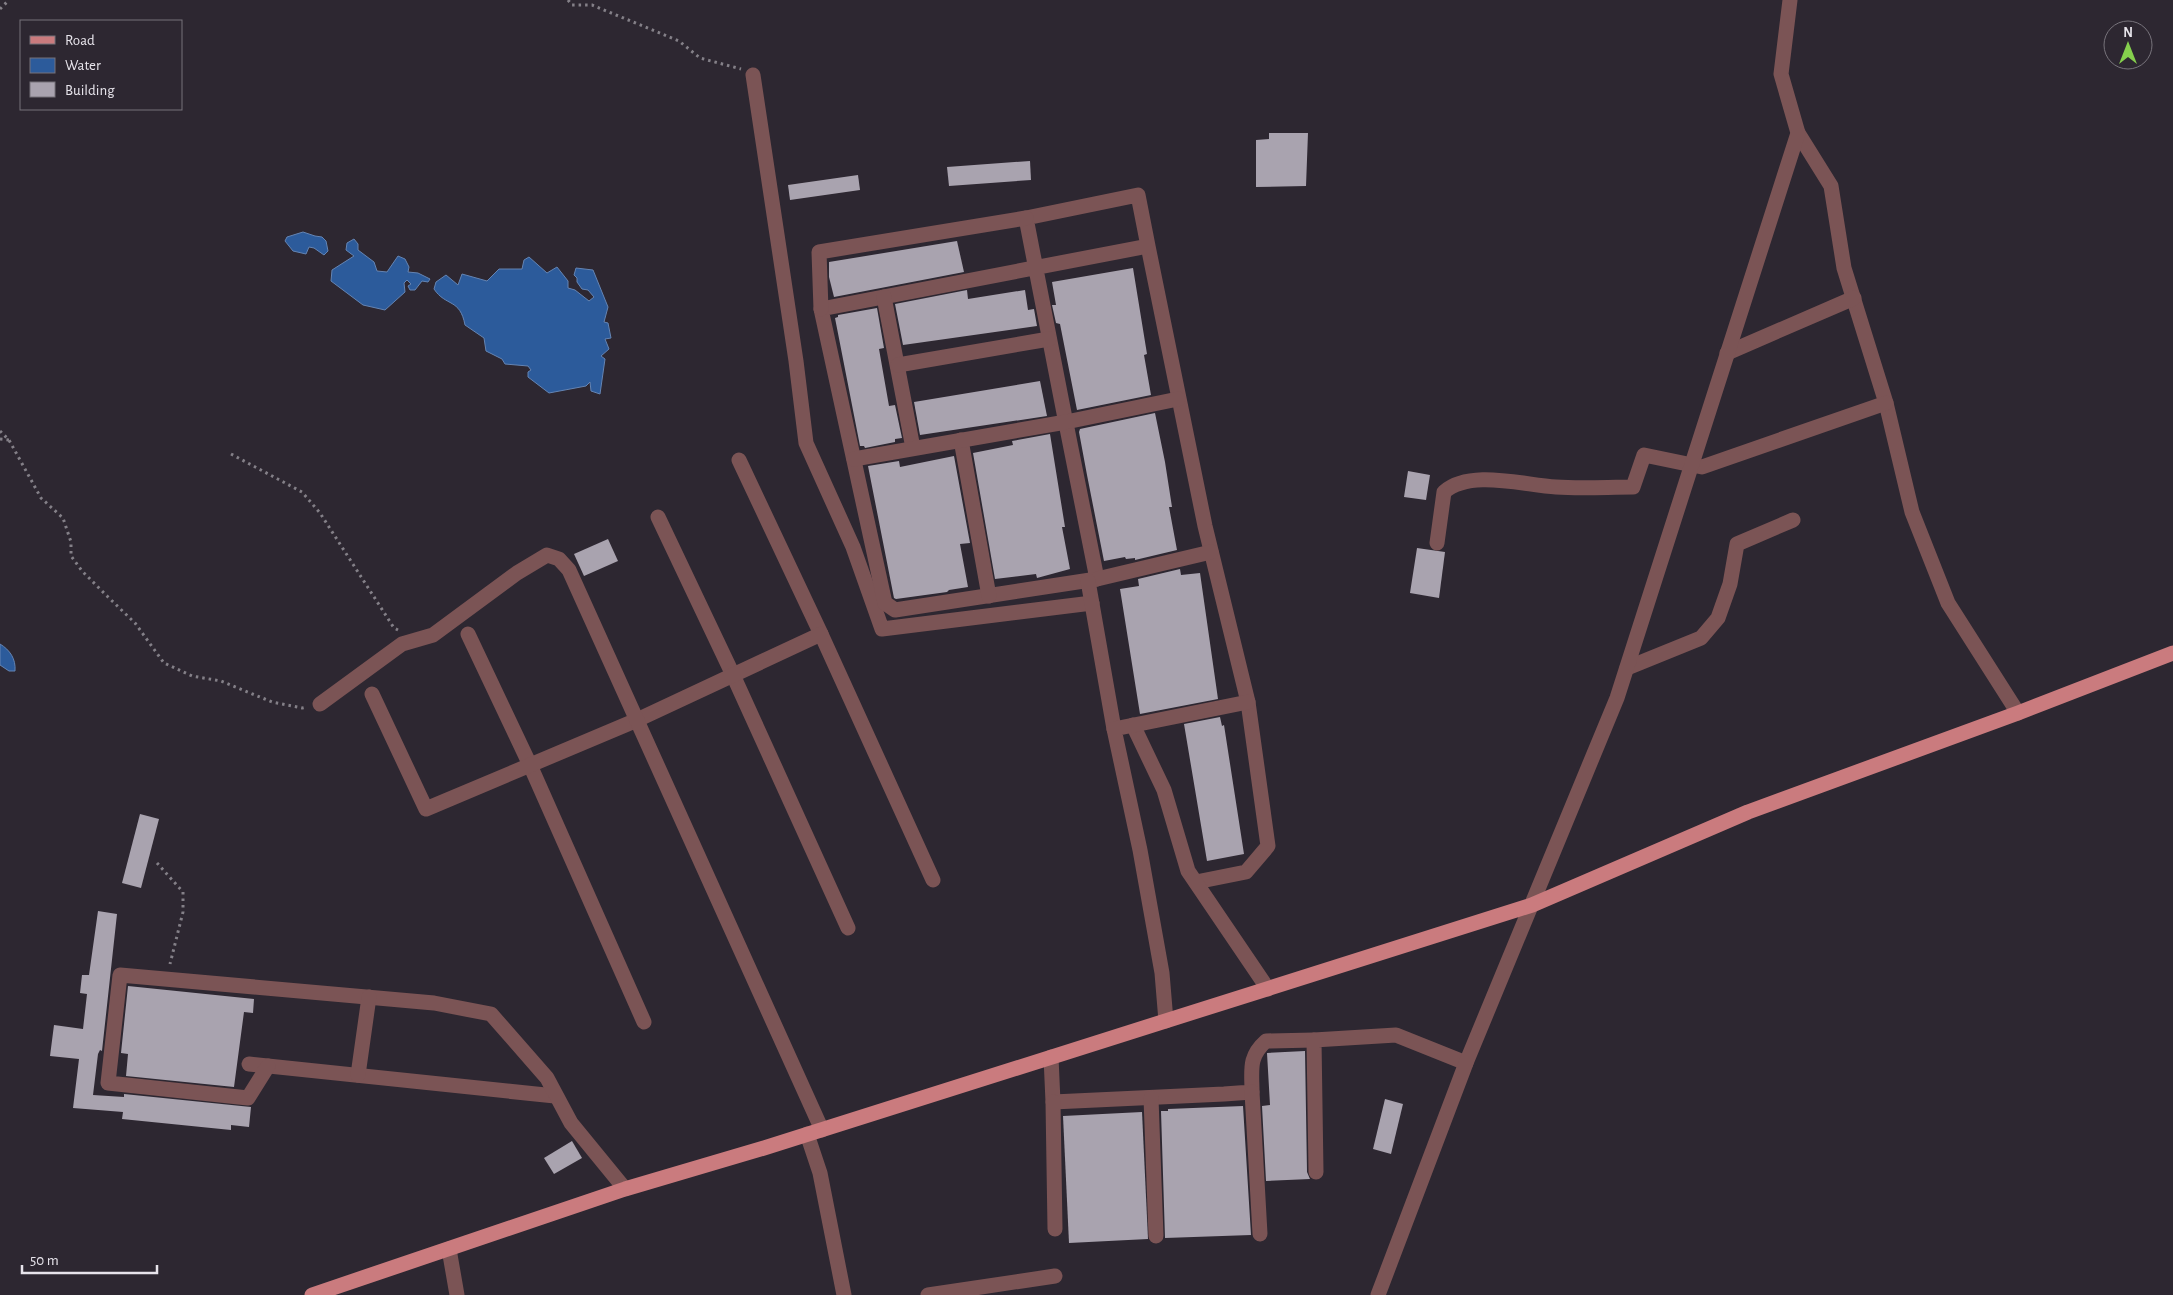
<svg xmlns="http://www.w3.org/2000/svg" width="2173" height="1295" font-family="'Alegreya Sans',sans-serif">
<rect width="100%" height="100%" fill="#2d2731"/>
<!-- water -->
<g fill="#2c5b9b" stroke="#6484b3">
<polygon points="303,232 315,236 322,237 326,241 328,251 324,255 314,248 309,247 306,254 293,251 285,241 287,237"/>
<polygon points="354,239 358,244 358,250 374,262 377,271 387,272 398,256 405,259 409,267 408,272 418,273 430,279 428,282 422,281 415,290 410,290 408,286 411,284 407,280 404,283 405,292 385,310 363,305 331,281 332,270 354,256 346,250 347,243"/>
<path d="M529,257L547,273L557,267L568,281V288L575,290L589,301L594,297L588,290L582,289L577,282V278L574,275L576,268L593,270L608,307L604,322L608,323L611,338L605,339L609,349L601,356L605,359L600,394L591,391L590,382L586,386L549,393L528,377V372L531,370L528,366L505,364L502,359L486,351L484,338L465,325C460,298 446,307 434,289L436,282L446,275L458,285L462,274L487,281L499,269H522L524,260Z"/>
<path d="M0,644C10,650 16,659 15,671H9L0,665Z"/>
</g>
<!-- building -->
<g fill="#a9a3af">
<polygon points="1269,133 1308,133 1306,186 1256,187 1256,140 1269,139"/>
<polygon points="1030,161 1031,180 949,186 947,167"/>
<polygon points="858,175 860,190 790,200 788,185"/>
<polygon points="957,241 964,272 834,297 829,277 829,262"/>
<polygon points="1133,268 1147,354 1144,355 1151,395 1077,410 1060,324 1056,323 1052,305 1056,305 1052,282"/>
<polygon points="967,290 968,299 1025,290 1028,310 1034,309 1037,326 903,345 895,304"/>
<polygon points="877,308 884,348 879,349 889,406 895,405 902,438 895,439 895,442 865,448 864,446 860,446 835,318 838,317 838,315"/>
<polygon points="1040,381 1047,416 920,435 914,402"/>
<polygon points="1155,413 1165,462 1172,507 1169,507 1177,550 1135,560 1135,558 1126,559 1125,557 1104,561 1087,475 1079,432 1080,429"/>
<polygon points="1050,434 1065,527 1062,527 1070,569 1037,578 1036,574 995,579 973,453 1013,445 1012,441"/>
<polygon points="954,456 970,543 960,544 968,587 949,590 947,592 896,599 894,598 868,466 899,461 900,467"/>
<polygon points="1408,471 1430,475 1426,500 1404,497"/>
<polygon points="608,539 618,561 584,576 574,554"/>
<polygon points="1417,548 1445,552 1439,598 1410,593"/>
<polygon points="1180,569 1181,575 1200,573 1218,699 1140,714 1120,589 1139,586 1138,579"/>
<polygon points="1220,717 1222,726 1224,725 1244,854 1207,861 1184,724"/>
<polygon points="140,814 159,819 141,888 122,883"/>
<polygon points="98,911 117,914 102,1051 100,1050 98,1054 93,1095 124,1097 124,1094 251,1107 249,1127 231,1125 231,1130 122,1119 123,1112 73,1108 79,1059 50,1056 54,1025 83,1029 87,994 80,993 82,975 89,975"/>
<polygon points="128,986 254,999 253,1013 244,1012 234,1087 126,1076 128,1054 121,1053"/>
<polygon points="1305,1051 1307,1172 1310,1179 1266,1181 1262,1106 1270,1105 1267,1053"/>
<polygon points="1385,1099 1403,1104 1391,1154 1373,1149"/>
<polygon points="1243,1106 1251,1235 1165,1238 1161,1111 1168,1111 1168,1109"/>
<polygon points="1142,1112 1148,1239 1069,1243 1063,1116"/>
<polygon points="572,1141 582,1158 554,1174 544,1158"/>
</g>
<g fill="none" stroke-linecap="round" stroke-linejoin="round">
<!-- path -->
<g stroke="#848088" stroke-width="3" stroke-dasharray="2.5 4" stroke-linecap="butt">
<polyline points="568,0 572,5 592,5 679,41 700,58 741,69"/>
<polyline points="0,9 9,0"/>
<polyline points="0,431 9,440 41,498 63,518 71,542 71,556 82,571 108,597 135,623 164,663 192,676 221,681 272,702 302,708 307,707"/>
<polyline points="0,439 9,440"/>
<polyline points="231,454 302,492 320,513 394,628 398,630"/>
<polyline points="157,863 183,892 183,912 170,964"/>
</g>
<!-- minor -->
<g stroke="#7b5455" stroke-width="15">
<polyline points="753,75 796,361 806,443 853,547 882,629 1092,603"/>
<polyline points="1798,133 1831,186 1844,268 1886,403 1912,512 1948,603 2018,713"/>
<path d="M1148,246L1138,195L1026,218C1049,338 1073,459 1097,579L895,610L885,603L821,309C930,288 1039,267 1148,246L1205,526L1248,702L1268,846L1246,872L1196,882"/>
<polyline points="884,297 913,448"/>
<polyline points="821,309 819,252 1026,218"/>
<polyline points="1727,353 1854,298"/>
<polyline points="898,365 1049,339"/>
<polyline points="961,440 989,596"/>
<polyline points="854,459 1066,422 1178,399"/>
<polyline points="739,460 821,634"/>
<polyline points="658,517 733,675 848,928"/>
<path d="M1437,543L1444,492C1470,469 1523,485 1556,487C1582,489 1608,487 1633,487L1644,455L1702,467L1886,403"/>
<polyline points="1097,579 1211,552"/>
<polyline points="1088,581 1114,729"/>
<polyline points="468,634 530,765 644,1022"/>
<polyline points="1627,668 1701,638 1718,618 1730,584 1737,544 1793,520"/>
<polyline points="372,694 426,809 637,720 821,634 933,880"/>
<polyline points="320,704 402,644 433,635 517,573 547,555 559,559 569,570 822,1130"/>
<polyline points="1133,725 1164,790 1188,871 1268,989"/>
<polyline points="1166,1021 1162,973 1140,850 1114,729 1248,702"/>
<path d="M1051,1057L1053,1102L1224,1094L1252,1092C1252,1070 1248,1057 1266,1041L1314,1040"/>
<polyline points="249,1064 555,1096"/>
<polyline points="268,1066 248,1098 108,1083 120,975 434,1003 491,1014 547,1078 571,1123 625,1189"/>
<polyline points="358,1075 369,997"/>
<polyline points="1252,1092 1260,1234"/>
<polyline points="1151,1098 1156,1236"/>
<polyline points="1053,1102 1055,1229"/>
<polyline points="807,1134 820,1173 844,1295"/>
<polyline points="1316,1172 1314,1040 1396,1035 1466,1063"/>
<polyline points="449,1249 457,1295"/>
<polyline points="928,1295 1055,1276"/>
<polyline points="1378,1295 1466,1063 1617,698 1798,133 1781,74 1790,0"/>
</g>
<!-- major -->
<polyline stroke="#ca7b7e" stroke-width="15" points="312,1295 625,1189 764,1148 1532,905 1748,812 2018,713 2173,653"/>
</g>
<!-- legend -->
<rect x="20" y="20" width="162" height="90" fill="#2d2731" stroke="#77737b"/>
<rect x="30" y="36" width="25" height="8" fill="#ca7b7e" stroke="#77737b"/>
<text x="65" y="45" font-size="15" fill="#e7e4eb">Road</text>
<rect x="30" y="58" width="25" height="15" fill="#2c5b9b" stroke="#77737b"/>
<text x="65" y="70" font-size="15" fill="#e7e4eb">Water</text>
<rect x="30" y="82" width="25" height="15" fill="#a9a3af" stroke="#77737b"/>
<text x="65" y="95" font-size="15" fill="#e7e4eb">Building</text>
<!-- north arrow -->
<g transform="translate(2128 45)"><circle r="24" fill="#2d2731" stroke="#77737b"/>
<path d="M0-4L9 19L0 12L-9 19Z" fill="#85cf4d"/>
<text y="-8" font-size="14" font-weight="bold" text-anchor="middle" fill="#e7e4eb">N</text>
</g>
<!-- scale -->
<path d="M22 1265v8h135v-8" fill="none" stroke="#e7e4eb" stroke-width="2.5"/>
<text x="30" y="1265" font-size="15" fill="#e7e4eb" stroke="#2d2731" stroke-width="4" paint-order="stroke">50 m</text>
</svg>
